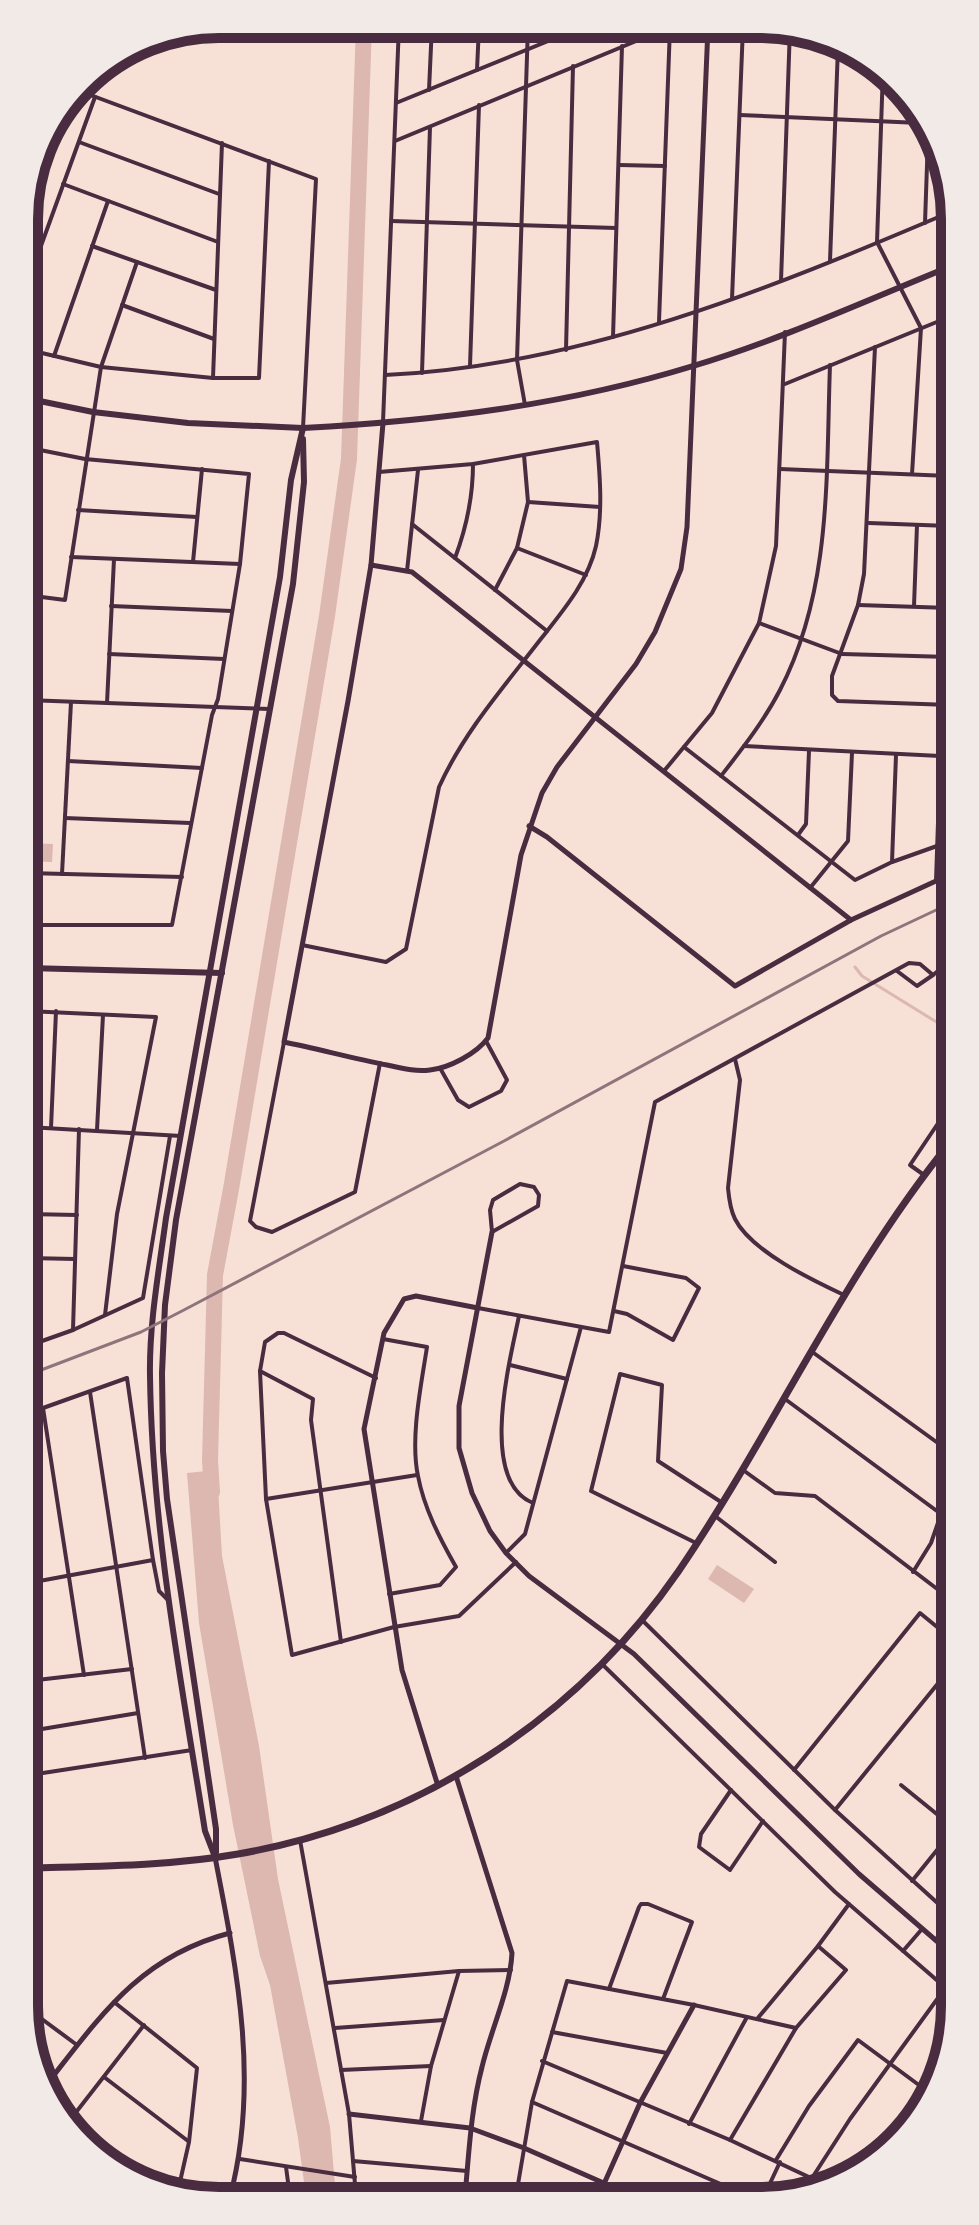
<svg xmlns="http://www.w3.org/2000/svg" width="979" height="2225" font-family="Lora,serif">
<rect width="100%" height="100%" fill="#f7e1d7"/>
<!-- water -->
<g fill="#dcb8b0">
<polygon points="27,843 53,844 52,862 27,861"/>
<polygon points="217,1470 222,1556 259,1746 278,1879 330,2127 336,2197 306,2197 298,2138 270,1985 260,1956 233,1825 199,1623 187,1473"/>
<polygon points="717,1565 754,1589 744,1603 708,1579"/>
</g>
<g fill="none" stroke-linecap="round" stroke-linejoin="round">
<!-- stream -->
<polyline stroke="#dcb8b0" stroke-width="3" points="855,967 862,976 951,1031"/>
<!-- river -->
<polyline stroke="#dcb8b0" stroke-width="16" points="212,1492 210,1460 215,1275 231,1189 327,616 349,459 364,25"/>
<!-- minor -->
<g stroke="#4a2c40" stroke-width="4">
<polyline points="477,70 479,26"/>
<polyline points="883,70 877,242 921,328 912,474"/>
<polyline points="77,90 316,179 303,428"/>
<polyline points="429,90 432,25"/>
<polyline points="396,103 585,26"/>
<polyline points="740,115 920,123"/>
<polyline points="395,141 670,27"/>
<polyline points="79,142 219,194"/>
<polyline points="619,165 665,166"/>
<polyline points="63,184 218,242"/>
<polyline points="391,221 616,228"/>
<polyline points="925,223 928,136"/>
<polyline points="92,246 216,290"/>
<polyline points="830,261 838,47"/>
<polyline points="781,281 790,28"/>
<polyline points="25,290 95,97"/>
<polyline points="732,299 743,27"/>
<polyline points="122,305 214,339"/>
<polyline points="659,322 670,27"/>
<polyline points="613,337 622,46"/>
<polyline points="875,347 864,574 858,605 832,676 832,695 838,701 950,705"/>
<polyline points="25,349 101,367 213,378 259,378 269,161"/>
<polyline points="566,350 573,66"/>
<polyline points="54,356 108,201"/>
<polyline points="470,366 479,105"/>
<polyline points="422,373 430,127"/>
<path d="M385,375C582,366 769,289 948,213"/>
<polyline points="213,378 222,143"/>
<polyline points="785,384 949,317"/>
<polyline points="525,405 517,360 528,26"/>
<polyline points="383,422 399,25"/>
<polyline points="25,447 85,459 249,474 240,564 218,699 212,715 172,925 27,925"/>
<polyline points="780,469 949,476"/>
<polyline points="528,502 600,507"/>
<polyline points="78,510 197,517"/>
<polyline points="869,523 949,526"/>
<polyline points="412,524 547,631"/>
<polyline points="517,548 586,575"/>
<polyline points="71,557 240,564"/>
<path d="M455,558C467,526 473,498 473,464"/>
<polyline points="193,562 202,469"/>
<polyline points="407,571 418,470"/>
<polyline points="495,590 517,548 528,502 524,455"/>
<polyline points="26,595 65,600 101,367 137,262"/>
<polyline points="858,605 950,608"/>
<polyline points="111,606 232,611"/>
<polyline points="914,606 917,525"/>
<polyline points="759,623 842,654 950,657"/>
<polyline points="109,654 224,659"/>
<polyline points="26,700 270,709"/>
<polyline points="107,703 114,559"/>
<polyline points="942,705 936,881 951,875"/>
<polyline points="744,746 940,756"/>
<polyline points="684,747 855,880 892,862 937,846"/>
<polyline points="68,761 202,768"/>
<polyline points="664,771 712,713 759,623 776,546 785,332"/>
<path d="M721,776C742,749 764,721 780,690C832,590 826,474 830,365"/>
<polyline points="65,818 190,823"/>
<polyline points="798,835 806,824 809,751"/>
<polyline points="892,862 896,755"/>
<polyline points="27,873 182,877"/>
<polyline points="62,874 71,702"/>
<polyline points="810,888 848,841 852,753"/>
<path d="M302,945L386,962L406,949L439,787C464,732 503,688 540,640C562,612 588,582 596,546C603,512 600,476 597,442L473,464L379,472"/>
<polyline points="897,971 917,986 933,975"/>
<polyline points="27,1011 156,1017 117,1214 105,1315"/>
<polyline points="284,1042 250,1221 256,1227 272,1232 355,1192 380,1063"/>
<path d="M735,1059L740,1080L728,1188C729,1199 730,1209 735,1219C751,1251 812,1280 844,1295"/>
<polyline points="440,1068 458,1100 469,1107 501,1091 507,1080 486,1041"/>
<polyline points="28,1127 181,1136"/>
<polyline points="51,1128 56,1011"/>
<polyline points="97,1130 103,1015"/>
<polyline points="924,1175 910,1165 951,1104"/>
<polygon points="520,1184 534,1187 539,1195 538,1206 492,1232 490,1210 493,1200"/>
<polyline points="28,1214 77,1215"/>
<polyline points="28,1258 75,1259"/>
<polyline points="478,1308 609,1332 655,1102 909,963 920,964 933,975 949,962 951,963"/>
<polyline points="614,1311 627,1314 673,1340 699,1288 686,1278 623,1266"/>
<path d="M519,1316C510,1360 478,1481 533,1503"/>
<polyline points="73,1330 79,1129"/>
<path d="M383,1339L427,1347C421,1386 410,1438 418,1476C424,1508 440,1539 456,1567L440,1585L389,1594"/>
<polyline points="28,1346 73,1330 143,1298 170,1136"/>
<polyline points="811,1351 953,1454"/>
<polyline points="510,1365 567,1379"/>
<polyline points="260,1371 313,1399 311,1420 341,1642"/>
<polyline points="376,1378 284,1333 278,1333 265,1342 260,1371 266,1499 292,1655 394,1627 459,1616 516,1562"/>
<polyline points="90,1392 145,1758"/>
<polyline points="785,1399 941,1514"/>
<polyline points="43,1408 84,1675"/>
<polyline points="29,1413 127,1378 153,1560"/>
<polyline points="743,1470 775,1493 815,1496 953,1601"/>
<polyline points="266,1499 417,1475"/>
<polyline points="715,1516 775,1562"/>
<polyline points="696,1543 591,1491 620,1374 662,1385 658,1461 721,1502"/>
<polyline points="506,1553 525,1534 581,1327"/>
<polyline points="29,1570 34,1582 153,1560 159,1591 169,1601"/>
<polyline points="913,1572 931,1543 941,1514 953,1499"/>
<polyline points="642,1620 835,1810 954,1918"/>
<polyline points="602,1664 835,1892 954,1995"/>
<polyline points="30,1691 37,1680 132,1669"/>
<polyline points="30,1731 138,1713"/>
<polyline points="794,1770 920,1613 953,1640"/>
<polyline points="30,1775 192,1750"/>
<polyline points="901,1785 954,1828"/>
<polyline points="731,1790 701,1834 699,1847 730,1870 763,1821"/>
<polyline points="835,1810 953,1665"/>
<polyline points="300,1840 349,2114 356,2196"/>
<polyline points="912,1881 954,1829"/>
<polyline points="935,1940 954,1919"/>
<polyline points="903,1951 922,1929"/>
<polyline points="326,1983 459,1971 511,1970"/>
<polyline points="609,1989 639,1907 641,1904 648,1904 692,1922 663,1999"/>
<polyline points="114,2002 197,2068 189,2142 177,2195"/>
<polyline points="31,2005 41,1991"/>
<polyline points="31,2011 77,2045"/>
<polyline points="757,2019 818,1946 849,1904"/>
<polyline points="335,2028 444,2020"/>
<polyline points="552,2032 667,2053"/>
<polyline points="542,2061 730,2140 828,2186"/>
<polyline points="341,2070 431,2066"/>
<polyline points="104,2077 188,2141"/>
<polyline points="532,2102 746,2195"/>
<polyline points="70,2120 144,2025"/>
<polyline points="421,2121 431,2066 459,1971"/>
<polyline points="689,2124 747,2017"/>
<polyline points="80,2137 120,2167"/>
<polyline points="730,2140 796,2028 846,1970 818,1946"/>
<polyline points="240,2159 355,2177"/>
<polyline points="776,2160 809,2106 858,2040 927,2091"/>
<polyline points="353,2161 467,2171"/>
<polyline points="286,2167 290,2197"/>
<polyline points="863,2171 922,2087"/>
<polyline points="812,2178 850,2119 946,1987"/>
<polyline points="765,2194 780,2162"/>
<polyline points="516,2196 532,2102 567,1981 694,2005 796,2028"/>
</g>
<!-- tertiary -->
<g stroke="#4a2c40" stroke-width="5">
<path d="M383,423L371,565L348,701L284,1042C318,1049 352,1058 387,1065C401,1068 415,1072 430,1070C449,1068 476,1054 488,1038L521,855L542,793L557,767L636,664L655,632L681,569L687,527L708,27"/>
<polyline points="371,565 412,572 851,920"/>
<polyline points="529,826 547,837 735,986 851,920 936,881"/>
<polyline points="492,1232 459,1406 459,1448 472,1493 490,1531 506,1553 529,1576 634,1654 859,1874 954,1956"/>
<path d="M456,1776L512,1953C510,1991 491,2029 482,2067C471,2109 469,2152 465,2196"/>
<polyline points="438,1786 402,1670 364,1429 384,1333 404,1299 416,1296 478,1308"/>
<path d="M215,1857C237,1970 260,2083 230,2197"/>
<path d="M47,2084C101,2015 141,1956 230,1933"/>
<polyline points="349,2114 470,2128 524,2148 631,2195"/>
<polyline points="599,2195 640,2103 694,2005"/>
</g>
<!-- secondary -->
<g stroke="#4a2c40" stroke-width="6">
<path d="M303,428C435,421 566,405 693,366C780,340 865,301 949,267"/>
<polyline points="27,968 222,973"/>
</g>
<!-- primary -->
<g stroke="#4a2c40" stroke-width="6">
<polyline points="25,398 93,412 188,423 303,428"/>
<polyline points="216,1852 216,1829 167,1499 163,1451 162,1373 165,1305 176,1220 293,584 304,482 303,439"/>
<path d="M215,1857L205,1831C181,1680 152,1529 150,1376C149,1324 159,1270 166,1218L280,577L291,480L303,428"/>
</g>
<!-- trunk -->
<path stroke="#4a2c40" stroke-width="7" d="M30,1868C100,1866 169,1866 238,1854C416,1823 575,1721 678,1572C774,1431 844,1272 952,1140"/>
<!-- rail -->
<polyline stroke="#8f747c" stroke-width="3" points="28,1375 141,1332 182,1311 504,1141 881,936 951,903"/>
</g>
<!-- crop -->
<path d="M0 0H979V2225H0ZM219 38H760A181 181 0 0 1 941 219V2006A181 181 0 0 1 760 2187H219A181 181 0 0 1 38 2006V219A181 181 0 0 1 219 38Z" fill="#f1eae7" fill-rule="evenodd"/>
<path fill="none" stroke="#4a2c40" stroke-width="10" d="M219 38H760A181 181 0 0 1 941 219V2006A181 181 0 0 1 760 2187H219A181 181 0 0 1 38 2006V219A181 181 0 0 1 219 38Z"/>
</svg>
